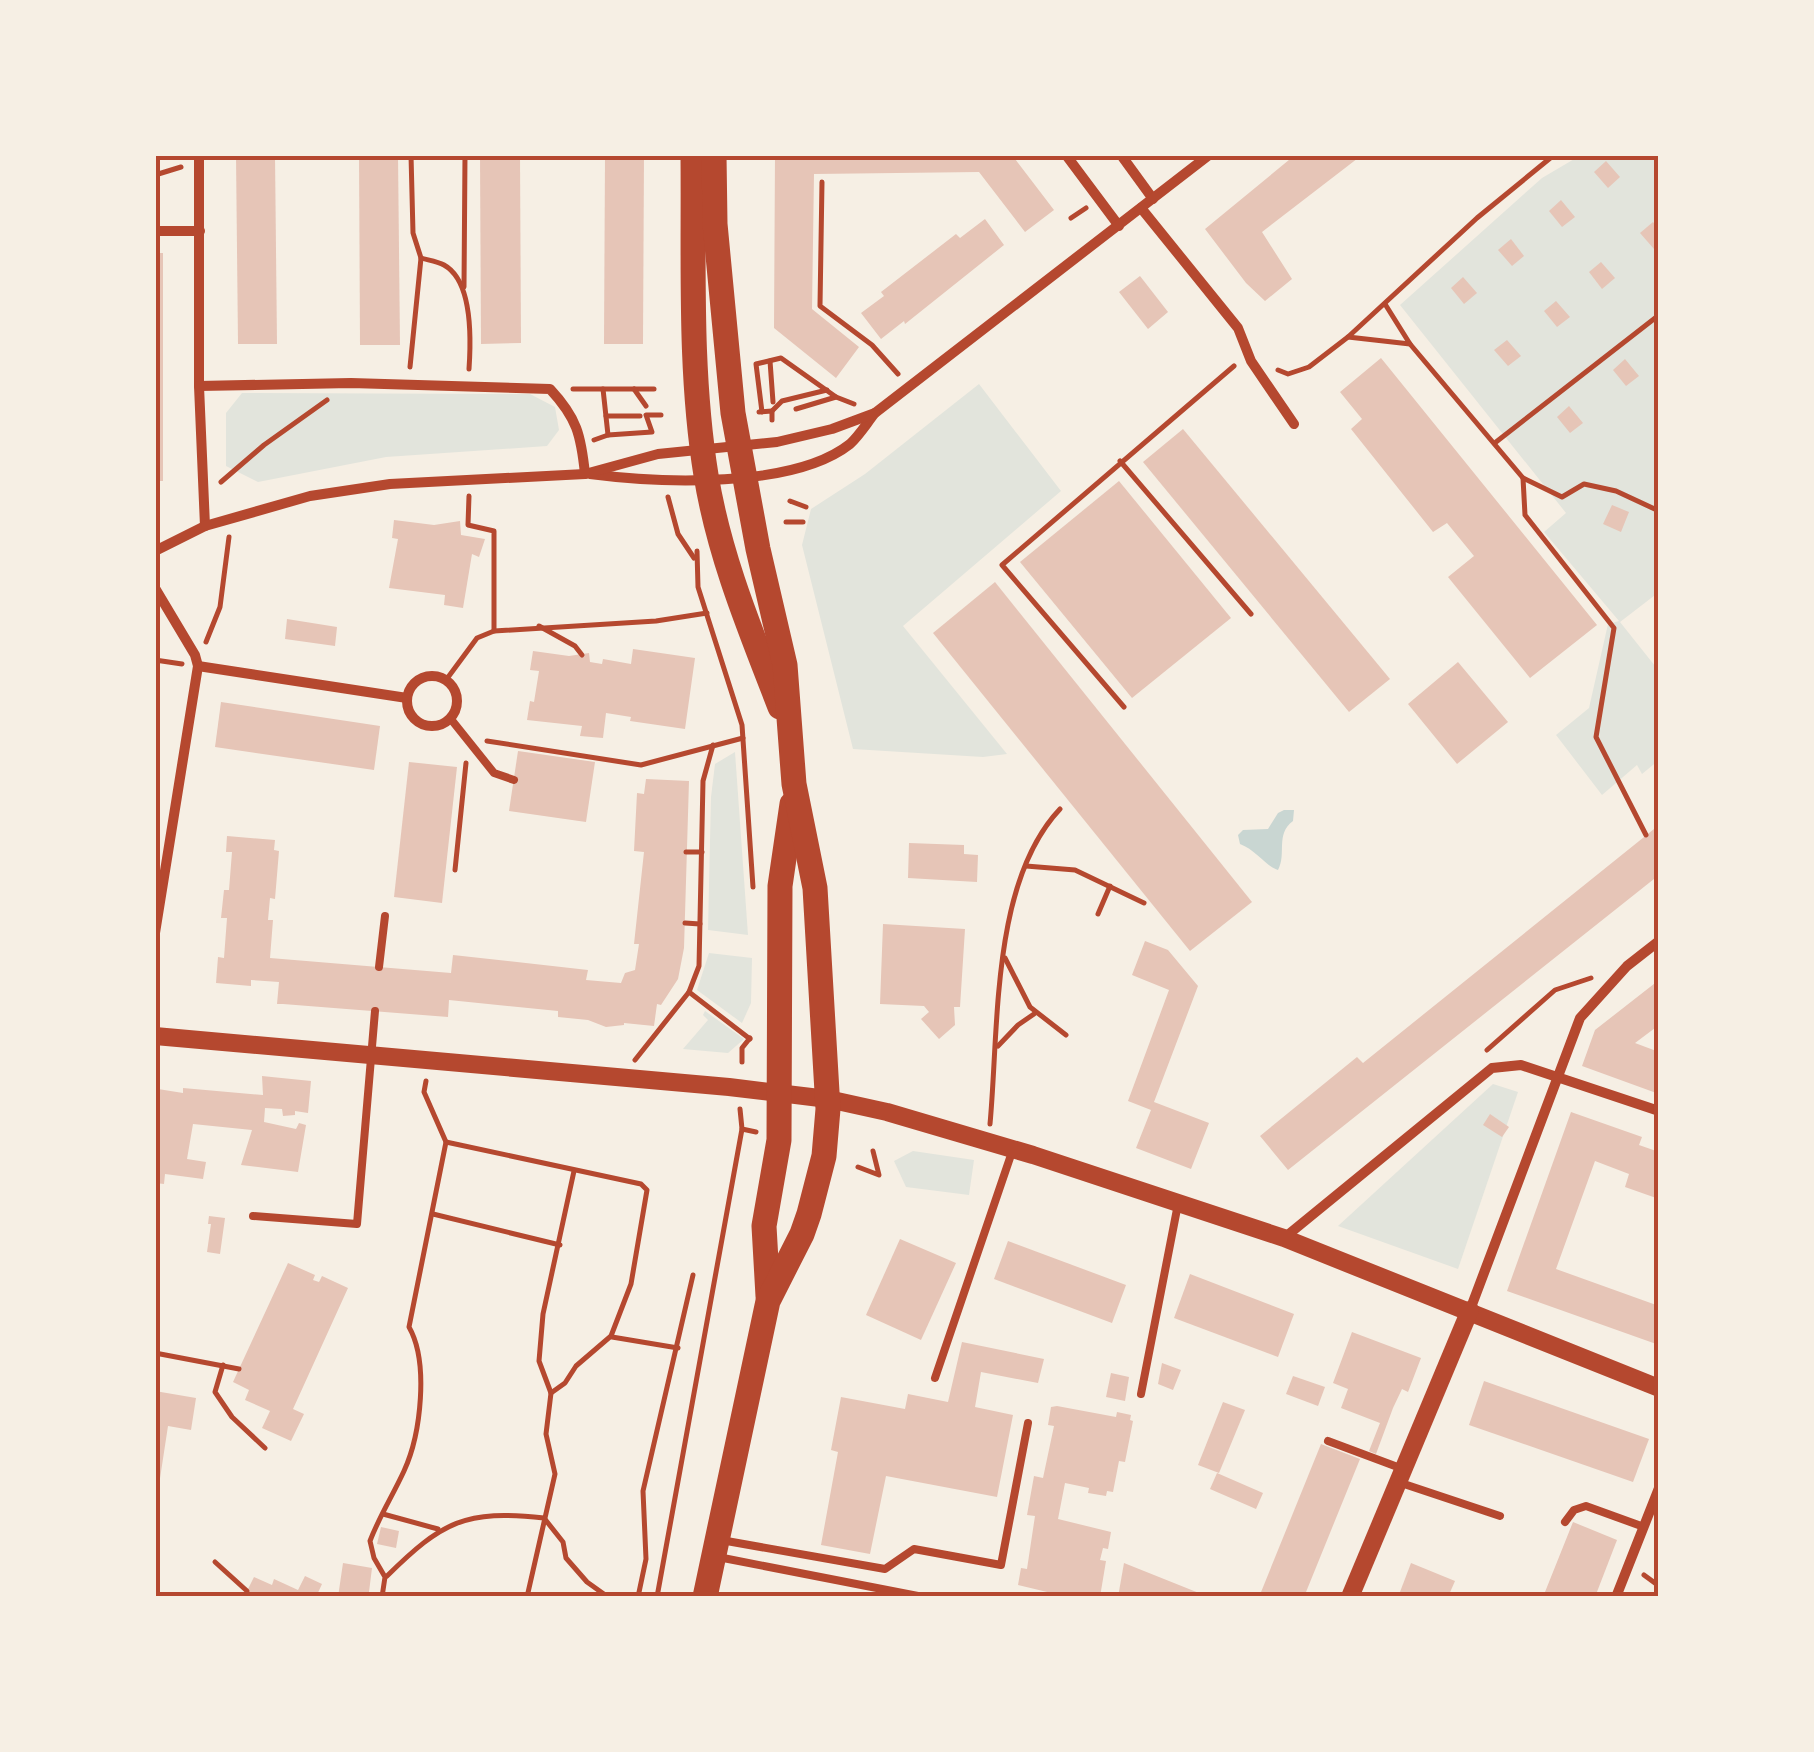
<svg xmlns="http://www.w3.org/2000/svg" width="1814" height="1752" font-family="Roboto,sans-serif">
<rect width="100%" height="100%" fill="#f6efe4"/>
<!-- green -->
<g fill="#e2e4dc">
<polygon points="1581,155 1659,155 1659,592 1620,622 1659,671 1659,760 1642,774 1637,765 1602,795 1556,735 1589,708 1608,624 1619,621 1544,532 1566,513 1400,305 1542,178"/>
<polygon points="979,384 1061,491 903,626 1007,754 983,757 853,749 802,545 811,509 865,474"/>
<polygon points="242,393 530,394 555,407 559,430 547,446 386,457 258,482 226,466 226,413"/>
<polygon points="735,752 748,935 708,930 711,797 715,764"/>
<polygon points="709,953 752,958 751,1003 742,1023 697,990"/>
<polygon points="705,1011 744,1039 728,1053 683,1049 708,1020 703,1015"/>
<polygon points="1493,1084 1518,1092 1458,1269 1338,1226"/>
<polygon points="913,1151 974,1160 969,1195 906,1187 894,1161"/>
</g>
<!-- water -->
<path fill="#c9d6d2" d="M1284,810H1294L1293,821C1275,834 1287,854 1278,870C1267,867 1256,850 1240,844L1238,835L1243,830L1268,829L1278,813Z"/>
<!-- building -->
<g fill="#e6c5b7">
<polygon points="236,155 275,155 277,344 238,344"/>
<polygon points="359,155 398,155 400,345 360,345"/>
<polygon points="480,155 520,155 521,343 481,344"/>
<polygon points="605,155 644,155 643,344 604,344"/>
<polygon points="775,155 1012,155 1054,210 1025,232 979,172 814,174 812,309 859,347 836,378 774,328"/>
<polygon points="1295,155 1362,155 1262,232 1292,279 1265,301 1246,283 1205,229"/>
<polygon points="1606,161 1620,177 1608,188 1594,172"/>
<polygon points="1561,200 1575,217 1562,227 1549,211"/>
<polygon points="985,219 1004,245 905,324 904,321 881,339 861,313 884,296 881,292 956,234 960,238"/>
<polygon points="1653,222 1659,230 1659,245 1654,249 1640,233"/>
<polygon points="1511,239 1524,256 1512,266 1498,250"/>
<rect x="155" y="253" width="8" height="228"/>
<polygon points="1601,262 1615,278 1602,289 1589,272"/>
<polygon points="1140,276 1168,312 1148,329 1119,292"/>
<polygon points="1463,277 1477,293 1464,304 1451,288"/>
<polygon points="1556,301 1570,317 1557,327 1544,311"/>
<polygon points="1507,340 1521,356 1508,366 1494,350"/>
<polygon points="1381,358 1597,625 1530,678 1448,577 1474,556 1447,523 1433,532 1351,429 1362,419 1340,392"/>
<polygon points="1625,359 1639,376 1626,386 1613,370"/>
<polygon points="1569,406 1583,423 1570,433 1557,417"/>
<polygon points="1183,429 1390,679 1349,712 1143,462"/>
<polygon points="1119,481 1231,618 1132,698 1020,562"/>
<polygon points="1612,505 1629,512 1621,532 1603,524"/>
<polygon points="394,520 434,525 460,521 461,535 485,539 479,557 472,554 463,608 444,605 445,595 389,588 398,539 392,538"/>
<polygon points="995,582 1252,902 1190,951 933,633"/>
<polygon points="287,619 337,627 335,646 285,639"/>
<polygon points="633,649 695,658 685,729 630,721 631,717 606,713 603,738 580,736 582,726 527,720 530,701 534,702 539,671 530,670 533,651 569,656 589,653 590,662 602,664 603,659 631,664"/>
<polygon points="1458,662 1508,722 1457,764 1408,704"/>
<polygon points="221,702 380,726 374,770 215,747"/>
<polygon points="518,751 595,762 586,822 509,811"/>
<polygon points="409,762 457,767 442,903 394,897"/>
<polygon points="646,779 689,781 684,948 678,979 661,1005 657,1004 654,1026 624,1023 624,1025 606,1027 588,1020 558,1017 558,1011 449,1000 448,1017 283,1004 277,1004 279,982 251,980 251,986 216,983 218,957 224,958 227,918 221,918 224,890 229,890 232,852 226,852 227,836 275,840 274,850 279,851 275,899 270,898 268,920 273,920 270,958 451,973 453,955 588,970 586,980 621,983 625,973 635,970 639,944 634,944 644,852 634,851 637,793 644,794"/>
<polygon points="1659,825 1659,875 1288,1170 1260,1136 1357,1057 1363,1063"/>
<polygon points="909,843 964,845 964,854 978,855 977,882 908,878"/>
<polygon points="883,924 965,929 960,1007 954,1007 955,1025 939,1039 921,1019 929,1012 924,1006 880,1004"/>
<polygon points="1145,941 1168,950 1198,986 1154,1102 1209,1123 1191,1169 1136,1148 1151,1110 1128,1101 1169,990 1132,975"/>
<polygon points="1659,980 1659,1025 1635,1043 1659,1052 1659,1094 1582,1066 1595,1030"/>
<polygon points="262,1076 311,1081 308,1113 295,1111 295,1115 283,1116 282,1109 265,1108 264,1122 296,1129 299,1123 306,1125 298,1172 241,1165 252,1130 193,1124 187,1159 206,1162 203,1179 165,1174 164,1184 155,1183 155,1111 158,1089 183,1093 183,1088 263,1095"/>
<polygon points="1571,1112 1642,1137 1639,1145 1659,1152 1659,1199 1625,1187 1629,1174 1595,1161 1556,1269 1659,1306 1659,1345 1507,1291"/>
<polygon points="1490,1114 1509,1127 1502,1137 1483,1125"/>
<polygon points="209,1216 225,1218 220,1254 207,1252 211,1224 208,1224"/>
<polygon points="900,1239 956,1263 921,1340 866,1315"/>
<polygon points="1008,1241 1126,1285 1112,1323 994,1279"/>
<polygon points="288,1263 315,1275 313,1280 319,1282 322,1276 348,1288 293,1409 304,1414 291,1441 262,1428 270,1411 245,1400 249,1390 233,1382"/>
<polygon points="1190,1274 1294,1314 1278,1357 1174,1318"/>
<polygon points="1352,1332 1421,1358 1408,1392 1402,1389 1393,1408 1376,1454 1369,1451 1380,1423 1341,1408 1348,1389 1333,1383"/>
<polygon points="962,1342 1044,1359 1038,1383 981,1372 975,1407 1013,1415 997,1497 886,1476 870,1554 821,1545 838,1452 831,1450 841,1397 905,1409 908,1394 948,1402"/>
<polygon points="1162,1363 1181,1370 1173,1390 1158,1384"/>
<polygon points="1111,1373 1129,1377 1125,1401 1106,1397"/>
<polygon points="1293,1376 1325,1387 1318,1406 1286,1394"/>
<polygon points="1484,1381 1649,1439 1633,1482 1469,1425"/>
<polygon points="155,1391 196,1398 191,1430 168,1426 157,1498"/>
<polygon points="1223,1402 1245,1410 1219,1473 1198,1465"/>
<polygon points="1057,1406 1116,1417 1117,1412 1131,1415 1130,1420 1133,1421 1125,1462 1119,1461 1113,1492 1107,1491 1106,1496 1088,1493 1089,1488 1065,1483 1058,1519 1111,1532 1108,1549 1103,1548 1100,1560 1106,1561 1100,1597 1068,1597 1018,1585 1021,1568 1027,1569 1035,1516 1027,1515 1034,1476 1043,1478 1054,1426 1048,1425 1051,1407"/>
<polygon points="1321,1444 1360,1459 1304,1597 1259,1597"/>
<polygon points="1217,1473 1263,1493 1256,1509 1210,1489"/>
<polygon points="1573,1522 1617,1540 1595,1597 1543,1597"/>
<polygon points="381,1527 399,1531 396,1548 377,1544"/>
<polygon points="343,1563 372,1568 369,1592 378,1593 377,1597 338,1597"/>
<polygon points="1124,1563 1209,1597 1118,1597"/>
<polygon points="1411,1563 1455,1581 1448,1597 1412,1597 1400,1592"/>
<polygon points="305,1576 322,1584 316,1597 244,1597 254,1577 272,1585 274,1579 298,1590"/>
</g>
<g fill="none" stroke-linecap="round" stroke-linejoin="round">
<!-- path -->
<g stroke="#b5482f" stroke-width="5">
<polyline points="155,175 181,167"/>
<polyline points="822,182 820,306 872,345 898,374"/>
<polyline points="1071,218 1086,208"/>
<path d="M421,258C427,260 437,261 444,265C473,281 471,340 469,369"/>
<polyline points="464,287 465,155"/>
<polyline points="1385,304 1410,344"/>
<polyline points="1348,337 1410,344 1523,478 1562,497 1584,484 1616,491 1659,511"/>
<polyline points="770,361 773,402"/>
<polyline points="410,367 421,258 413,233 411,155"/>
<polyline points="1278,370 1288,374 1309,367 1348,337 1477,218 1554,155"/>
<polyline points="573,389 654,389"/>
<polyline points="603,389 608,435"/>
<polyline points="634,389 646,406"/>
<polyline points="796,409 836,397"/>
<polyline points="772,411 782,401 827,390"/>
<polyline points="759,412 772,411 772,420"/>
<polyline points="762,412 756,364 781,358 836,397 854,404"/>
<polyline points="606,416 640,416"/>
<polyline points="594,440 608,435 652,432 646,415 661,415"/>
<polyline points="1496,442 1659,315"/>
<polyline points="1120,461 1251,614"/>
<polyline points="1523,478 1525,515 1614,628 1596,737 1646,835"/>
<polyline points="221,482 264,445 327,400"/>
<polyline points="469,496 468,525 494,531 494,631"/>
<polyline points="668,497 678,534 694,558"/>
<polyline points="790,501 806,507"/>
<polyline points="786,522 803,522"/>
<polyline points="697,551 698,587 742,725 753,887"/>
<polyline points="539,626 575,646 582,655"/>
<polyline points="206,642 220,607 229,537"/>
<polyline points="155,660 182,664"/>
<polyline points="446,680 477,638 494,631 656,621 707,613"/>
<polyline points="1124,707 1002,565 1234,366"/>
<polyline points="487,741 641,765 743,738"/>
<polyline points="686,852 702,852"/>
<polyline points="1026,866 1075,870 1144,903"/>
<polyline points="455,870 466,763"/>
<polyline points="1098,914 1110,886"/>
<polyline points="685,923 700,924"/>
<polyline points="1005,958 1030,1007 1066,1035"/>
<polyline points="689,992 750,1039"/>
<polyline points="998,1046 1018,1025 1034,1014"/>
<polyline points="1487,1050 1555,990 1591,978"/>
<polyline points="635,1060 689,992 699,966 703,781 713,745"/>
<polyline points="742,1062 742,1048 750,1038"/>
<polyline points="740,1109 742,1129 756,1132"/>
<path d="M990,1124C999,1028 991,882 1060,809"/>
<polyline points="446,1142 641,1184 647,1190 631,1284 611,1336 576,1366 565,1383 551,1393"/>
<polyline points="858,1167 879,1175 873,1151"/>
<polyline points="433,1214 560,1245"/>
<polyline points="612,1337 678,1348"/>
<polyline points="155,1353 239,1369"/>
<polyline points="223,1365 215,1392 232,1417 265,1448"/>
<polyline points="383,1514 438,1529"/>
<polyline points="215,1562 247,1591"/>
<polyline points="1644,1575 1659,1586"/>
<path d="M387,1576C442,1522 465,1509 544,1518L563,1542L566,1558L587,1582L608,1597"/>
<path d="M382,1597L385,1577L374,1558L370,1541C379,1517 393,1495 404,1471C421,1434 429,1362 409,1327L446,1142L424,1092L426,1081"/>
<polyline points="527,1597 555,1474 546,1434 551,1393 539,1361 543,1314 574,1171"/>
<polyline points="638,1597 646,1559 643,1491 693,1275"/>
<polyline points="657,1597 742,1129"/>
</g>
<!-- service -->
<g stroke="#b5482f" stroke-width="8">
<polyline points="450,718 494,773 514,780"/>
<polyline points="379,967 385,916"/>
<polyline points="253,1216 357,1224 375,1011"/>
<polyline points="935,1378 1013,1149"/>
<polyline points="1141,1394 1178,1204"/>
<polyline points="1328,1441 1403,1469"/>
<polyline points="1398,1482 1500,1516"/>
<polyline points="1565,1522 1574,1510 1586,1506 1644,1527"/>
<polyline points="721,1540 885,1569 914,1549 1001,1565 1028,1423"/>
<polyline points="718,1557 923,1597"/>
</g>
<!-- minor -->
<g stroke="#b5482f" stroke-width="10">
<polyline points="199,155 199,386 205,526"/>
<polyline points="1066,155 1119,226"/>
<polyline points="1121,155 1153,199"/>
<polyline points="1141,208 1238,328 1251,361 1294,424"/>
<polyline points="155,231 200,231"/>
<path d="M199,386L351,383L550,389C577,418 581,435 585,474"/>
<path d="M590,474C659,483 793,489 850,444C859,436 867,423 875,413L1209,155"/>
<polyline points="155,551 205,526 310,496 390,484 585,474 658,454 777,442 832,429 875,413"/>
<polyline points="155,588 195,655 198,666 155,933"/>
<polyline points="198,666 407,698"/>
<circle cx="432" cy="701" r="25"/>
<polyline points="1284,1238 1492,1068 1521,1065 1659,1111"/>
<polyline points="1470,1310 1580,1018 1627,966 1659,941"/>
<polyline points="1616,1597 1659,1488"/>
</g>
<!-- tertiary -->
<g stroke="#b5482f" stroke-width="18">
<polyline points="155,1036 729,1087 828,1099 887,1112 1033,1155 1284,1238 1659,1388"/>
<polyline points="1350,1597 1470,1310"/>
</g>
<!-- primary -->
<g stroke="#b5482f" stroke-width="25">
<path d="M693,155C694,261 689,370 706,475C719,556 751,632 780,707"/>
<polyline points="768,1296 764,1226 779,1140 780,886 792,804"/>
<polyline points="705,1597 768,1301 802,1234 809,1214 824,1156 828,1109 815,888 794,784 785,665 758,549 733,413 715,224 714,155"/>
</g>
</g>
<!-- border -->
<rect width="1814" height="1752" fill="none" stroke="#f6efe4" stroke-width="315"/>
<rect x="158" y="158" width="1498" height="1436" fill="none" stroke="#b5482f" stroke-width="4"/>
</svg>
